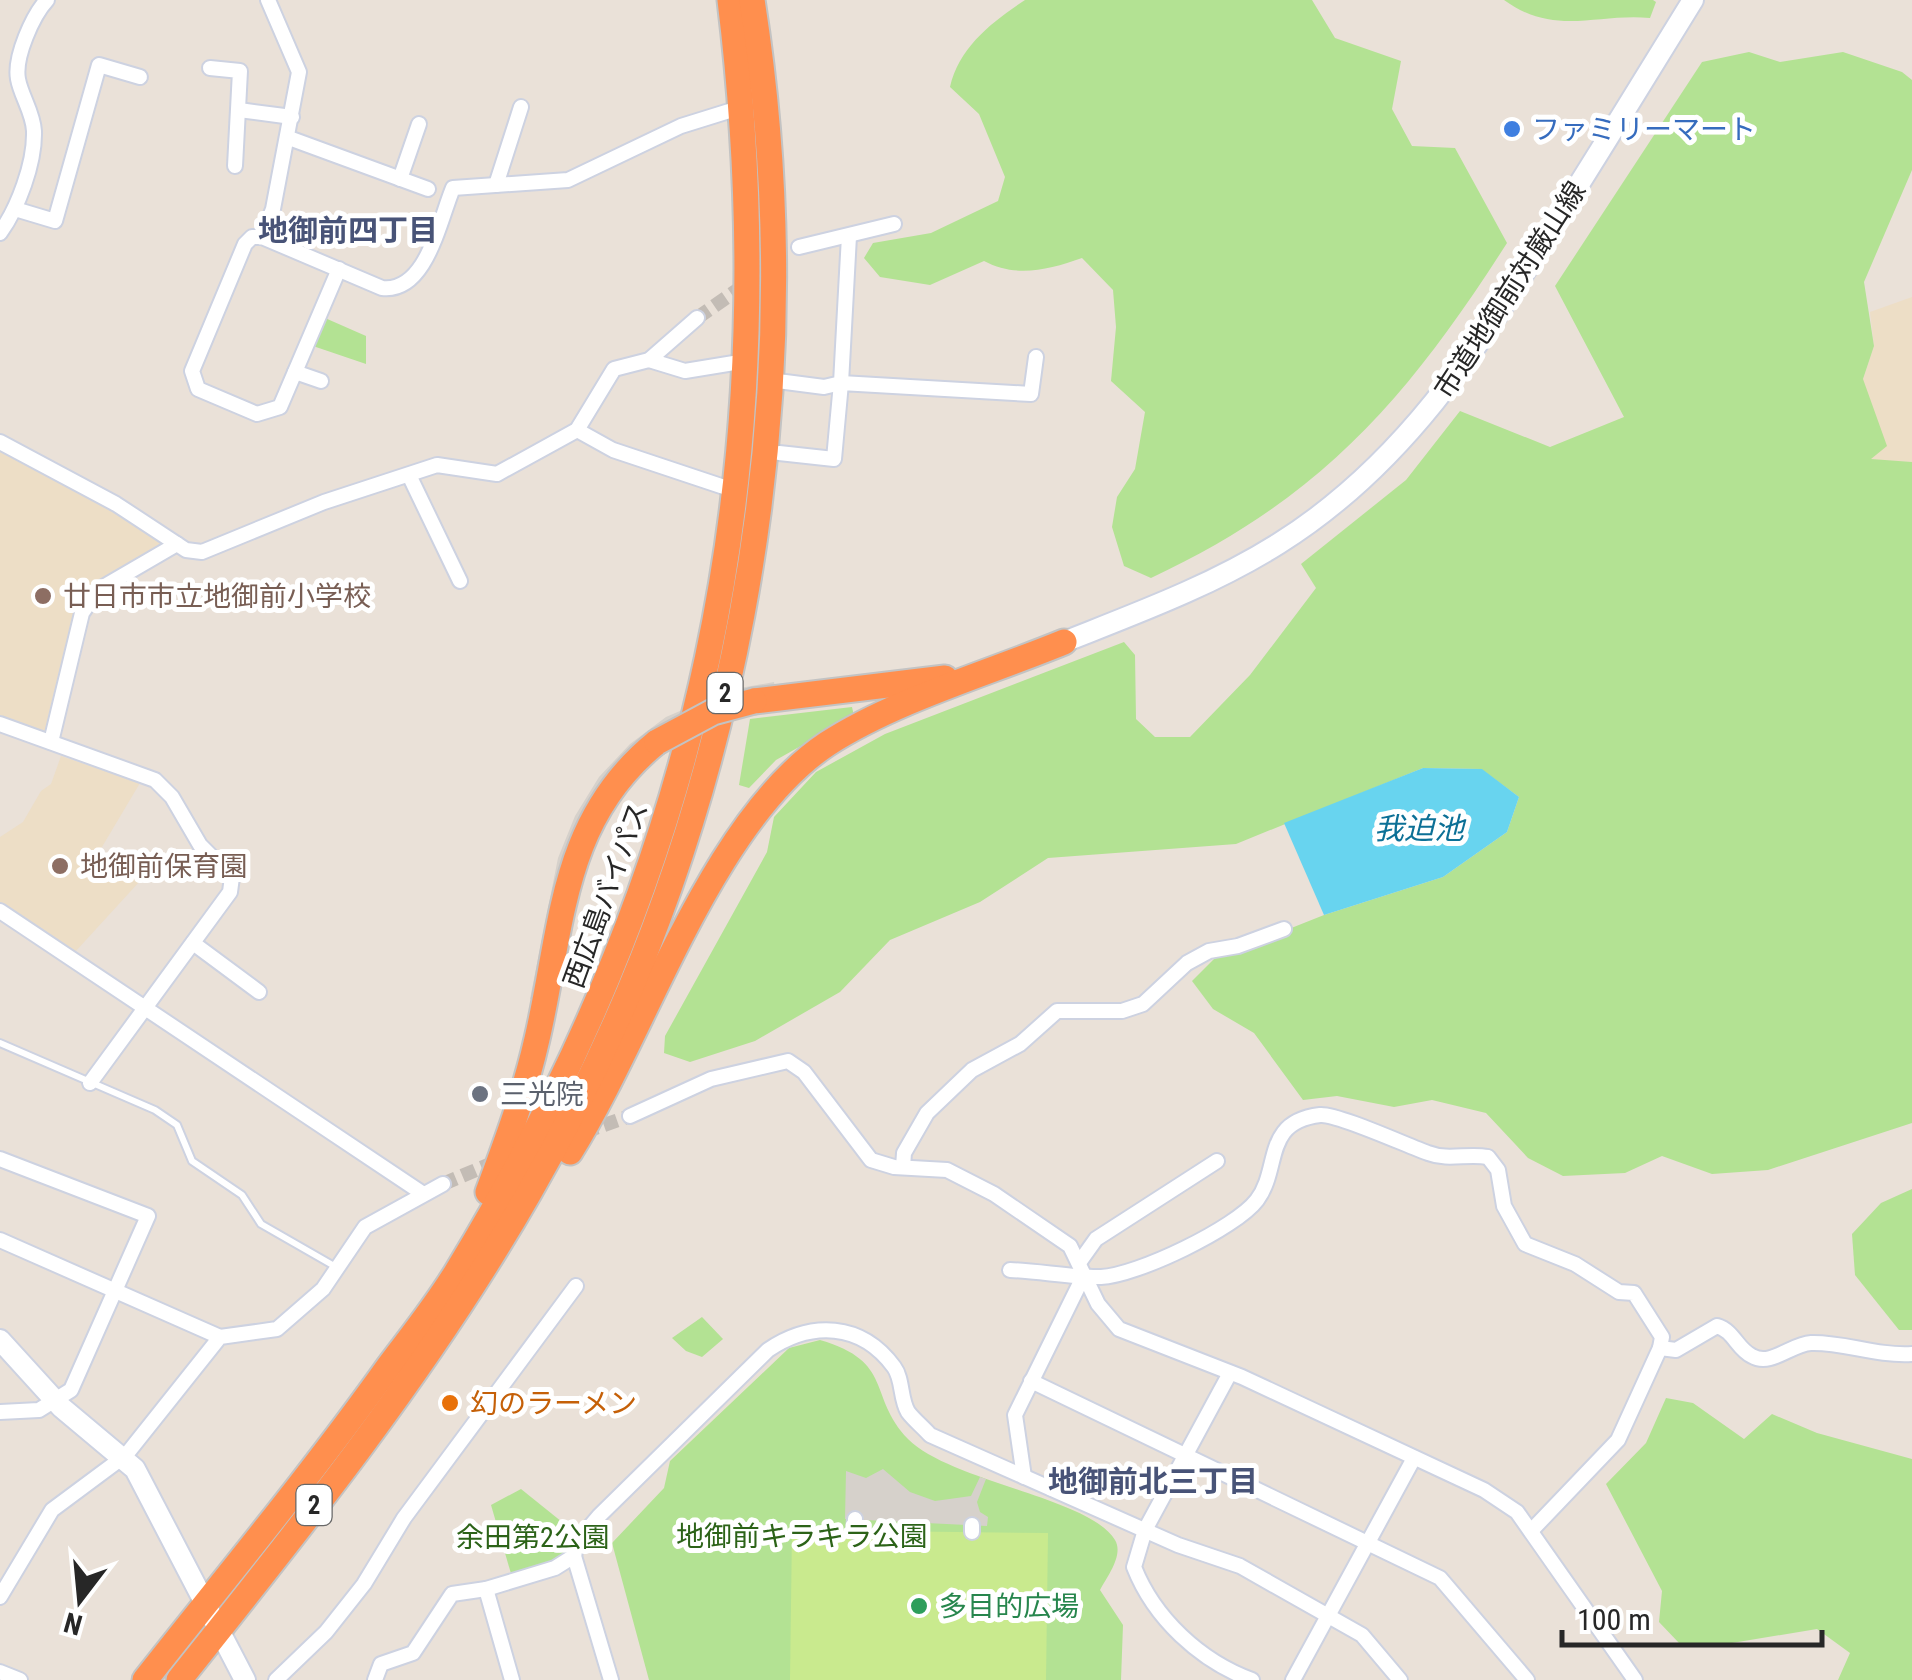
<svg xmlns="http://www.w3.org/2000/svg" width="1912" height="1680" font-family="'Roboto Condensed','Noto Sans JP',sans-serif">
<rect width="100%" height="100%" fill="#eae1d8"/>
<!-- education -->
<g fill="#eddec6">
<polygon points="1912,297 1912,462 1870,460 1863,379 1874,346 1870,312"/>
<polygon points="0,450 163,539 157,550 94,584 78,608 47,733 30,730 0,716"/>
<polygon points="61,756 140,783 99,852 140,881 75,952 0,903 0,837 23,822 41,791 51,784"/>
</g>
<!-- green -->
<g fill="#b3e293">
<path d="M1025,0H1312L1335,38L1401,61L1392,109L1412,146L1455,148L1507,243C1407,399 1322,498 1151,578L1124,566L1112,527L1117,497L1135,469L1145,412L1111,381L1116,327L1113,290L1082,258C1048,270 1016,278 984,261L930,285L880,277L864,258L873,243L931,233L998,201L1005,177L979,114L950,87C959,47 992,22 1025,0Z"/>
<path d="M1504,0H1653L1656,2L1650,18C1596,13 1555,37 1504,0Z"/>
<polygon points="1749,52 1780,62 1843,52 1902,72 1912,80 1912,170 1864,282 1874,346 1863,379 1887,446 1871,459 1912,462 1912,1123 1768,1170 1712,1174 1662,1156 1625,1173 1563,1176 1528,1158 1486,1113 1432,1100 1394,1107 1337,1096 1303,1100 1254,1033 1213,1009 1192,981 1214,959 1324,915 1443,877 1507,832 1519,797 1481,769 1423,768 1236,844 1048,858 980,902 890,940 840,992 755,1041 690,1062 664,1053 665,1036 767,852 774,817 816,772 885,734 1124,642 1135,655 1136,719 1155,737 1190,737 1250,675 1316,588 1301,564 1406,480 1460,411 1550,447 1624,417 1555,286 1702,62"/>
<polygon points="325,318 366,336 366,364 313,346"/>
<polygon points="852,707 854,716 776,760 749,788 739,785 750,719"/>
<polygon points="1912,1189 1912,1330 1899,1330 1855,1275 1852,1234 1881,1203"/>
<polygon points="702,1317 723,1339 702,1357 686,1351 672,1338"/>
<path d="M820,1340C895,1362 867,1396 908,1439C951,1482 1090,1498 1115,1540C1124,1555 1107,1577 1100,1590L1123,1625L1121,1680H649L612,1543L664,1488L670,1461L789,1348Z"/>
<polygon points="1666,1398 1693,1403 1744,1439 1772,1414 1817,1433 1912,1459 1912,1680 1838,1680 1850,1653 1817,1629 1732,1643 1679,1643 1659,1622 1662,1591 1606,1484 1646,1443"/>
<polygon points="521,1489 572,1530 562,1562 512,1577 491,1505"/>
</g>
<!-- pitch -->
<polygon fill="#c9ea8e" points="792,1530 1048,1533 1046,1680 790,1680"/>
<!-- plaza -->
<g fill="#d6d1cb">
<polygon points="774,682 775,689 618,764 536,1000 530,999 558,858 575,816 599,777 630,744 666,717 729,690"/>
<polygon points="883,1469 910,1492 935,1501 971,1496 980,1477 986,1479 977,1502 980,1512 988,1517 987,1526 845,1519 846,1471 866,1478"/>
</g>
<!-- water -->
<polygon fill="#68d4ef" points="1423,768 1482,769 1519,797 1507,832 1443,877 1324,915 1284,823"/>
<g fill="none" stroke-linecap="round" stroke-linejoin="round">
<!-- street-tunnel -->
<g stroke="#c3bcb5" stroke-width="14" stroke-dasharray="14 7" stroke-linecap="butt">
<polyline points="697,318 749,282"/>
<polyline points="584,1132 630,1116"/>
<polyline points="443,1184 502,1159"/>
</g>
<!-- lane casing -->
<g stroke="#cdd2e1" stroke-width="10">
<polyline id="lane" points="0,1043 155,1110 177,1125 192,1161 242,1195 261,1224 336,1267"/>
</g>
<!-- street casing -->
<g stroke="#cdd2e1" stroke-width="18">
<g id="street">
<polyline points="268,0 299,72 273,209 262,237 252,237 245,244 192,371 198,389 257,414 280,407 339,269"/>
<polyline points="210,68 240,71 235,166"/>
<polyline points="239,110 292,117"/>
<polyline points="289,138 428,189"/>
<polyline points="400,179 419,124"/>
<polyline points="496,185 521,107"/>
<polyline points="15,209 55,221 99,65 140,77"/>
<path d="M0,233C18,208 35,163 34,131C33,112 21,96 18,79C14,57 33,15 47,0"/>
<path d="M262,237L382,288C426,293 439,222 453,188L568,180L681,126L742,107"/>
<polyline points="799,247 894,224"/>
<polyline points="649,360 685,371 746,361"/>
<polyline points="295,372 321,381"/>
<polyline points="770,380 824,387 841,383 849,236"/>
<polyline points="577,430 613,450 736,491"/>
<polyline points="0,442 116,504 186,550 202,552 324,502 437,465 497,474 577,430 614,369 649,360 697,318"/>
<polyline points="779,453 834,459 841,383 1031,394 1036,357"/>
<polyline points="409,475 460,581"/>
<polyline points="0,724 155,780 172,797 200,845 232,877 230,892 90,1083"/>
<polyline points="51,742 82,613 98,590 177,544"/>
<polyline points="0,911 422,1193"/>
<polyline points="193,943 259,992"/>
<polyline points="630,1116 711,1079 788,1061 804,1072 871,1160 894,1167 947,1170 994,1194 1070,1246 1098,1304 1119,1329 1242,1377 1484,1490 1517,1512 1635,1680"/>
<polyline points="0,1159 148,1216 71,1390 39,1410 0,1412"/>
<polyline points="903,1167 904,1153 927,1113 972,1070 1020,1044 1057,1011 1122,1011 1143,1004 1187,963 1209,951 1238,946 1284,929"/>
<polyline points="0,1240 220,1337"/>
<polyline points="1081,1260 1096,1239 1217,1161"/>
<path d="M1010,1270C1038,1271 1077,1278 1101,1277C1136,1276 1236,1228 1257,1200C1281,1168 1262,1122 1320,1115C1336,1113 1408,1146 1428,1153C1449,1161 1467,1153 1488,1157L1498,1170L1504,1206L1525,1244L1575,1264L1619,1292L1634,1293L1662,1337L1660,1348L1676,1350L1717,1326C1734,1331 1737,1349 1752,1356C1771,1367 1791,1344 1811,1343C1845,1342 1874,1356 1912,1354"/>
<path d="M1230,1373L1145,1530L1134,1567C1154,1618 1200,1661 1252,1680"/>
<polyline points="1031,1381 1440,1578 1527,1680"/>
<polyline points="1024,1477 1015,1415 1084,1275"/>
<polyline points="854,1531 855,1519"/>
<polyline points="1531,1531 1618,1440 1660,1348"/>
<polyline points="972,1532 972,1525"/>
<polyline points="574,1556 611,1680"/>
<polyline points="0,1597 52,1510 126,1455 220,1337 277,1329 323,1289 365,1227 443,1184"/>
<polyline points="0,1672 20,1680"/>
<polyline points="276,1680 326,1632 364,1584 404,1518 576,1286"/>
<polyline points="375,1680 381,1664 413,1653 452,1594 486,1589"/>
<path d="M512,1680L486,1589L555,1568L574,1556L577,1542L599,1516L768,1350C811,1321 861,1322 894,1367C903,1379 900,1399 908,1412C914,1420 923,1427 930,1435L1178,1545L1240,1566L1362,1635L1400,1680"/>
<polyline points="1293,1680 1414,1458"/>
</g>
</g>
<!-- secondary casing -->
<g stroke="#cdd2e1" stroke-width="24">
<g id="secondary">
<path d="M1064,642C1137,613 1211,586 1278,544C1403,466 1478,349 1553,226C1600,151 1647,75 1693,0"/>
<polyline points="0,1340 61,1407 135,1469 245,1680"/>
</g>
</g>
<!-- highway casing -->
<g stroke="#c3c3c3" stroke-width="29">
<g id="highway">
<polyline points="754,701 945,678"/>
<path d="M570,1152C646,1031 710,822 827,744C895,700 989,673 1064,642"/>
<path d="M488,1192C507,1141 525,1092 537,1039C563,927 560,820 657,742"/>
<path d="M145,1680C227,1576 312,1474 389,1366C413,1334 439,1302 459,1268C703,866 787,466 730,0"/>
<path d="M179,1680C303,1525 430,1366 529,1193C735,836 816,408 752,0"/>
</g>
</g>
<!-- lane -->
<use href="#lane" stroke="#fff" stroke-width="6"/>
<!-- street -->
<use href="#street" stroke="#fff" stroke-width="14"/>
<!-- secondary -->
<use href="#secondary" stroke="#fff" stroke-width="20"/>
<!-- highway -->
<use href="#highway" stroke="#ff8f4e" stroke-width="25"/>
<!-- highway-bridge casing -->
<g stroke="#c3c3c3" stroke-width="29" stroke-linecap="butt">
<polyline id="highway-bridge" points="657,742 713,712 754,701"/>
</g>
<!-- highway-bridge -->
<use href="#highway-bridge" stroke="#ff8f4e" stroke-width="25"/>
</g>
<!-- markers -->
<circle fill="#3f7fe0" stroke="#fff" stroke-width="4" cx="1512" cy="129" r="10"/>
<g fill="#8d6e63" stroke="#fff" stroke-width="4">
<circle cx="43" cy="596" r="10"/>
<circle cx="60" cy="866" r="10"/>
</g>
<circle fill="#6b7280" stroke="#fff" stroke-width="4" cx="480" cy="1094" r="10"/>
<circle fill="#e8710a" stroke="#fff" stroke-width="4" cx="450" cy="1403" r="10"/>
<circle fill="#2e9e5b" stroke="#fff" stroke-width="4" cx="919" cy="1606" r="10"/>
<g text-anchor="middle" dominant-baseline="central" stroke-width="10" stroke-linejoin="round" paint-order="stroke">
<!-- shield labels -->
<g fill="#fff" stroke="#686868" stroke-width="2.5">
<rect x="707.5" y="673" width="35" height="40" rx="8"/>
<rect x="296.5" y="1485" width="35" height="40" rx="8"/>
</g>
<g font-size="25" font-weight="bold" fill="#272727">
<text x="725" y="693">2</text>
<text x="314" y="1505">2</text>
</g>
<!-- shop labels -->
<g font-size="28" fill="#366cbe" stroke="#fff" text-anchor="start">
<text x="1532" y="129">ファミリーマート</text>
</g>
<!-- street labels -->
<g font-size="28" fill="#272727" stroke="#fff">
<text transform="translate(1510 290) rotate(-57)">市道地御前対厳山線</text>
<text transform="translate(606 895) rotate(-70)">西広島バイパス</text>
</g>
<!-- education labels -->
<g font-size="28" fill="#785e54" stroke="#fff" text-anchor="start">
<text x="63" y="596">廿日市市立地御前小学校</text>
<text x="80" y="866">地御前保育園</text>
</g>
<!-- worship labels -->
<g font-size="28" fill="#5b616d" stroke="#fff" text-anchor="start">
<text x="500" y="1094">三光院</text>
</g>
<!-- food labels -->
<g font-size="28" fill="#c56008" stroke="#fff" text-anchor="start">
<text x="470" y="1403">幻のラーメン</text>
</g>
<!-- park labels -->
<g font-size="28" fill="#2c6318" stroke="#fff">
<text x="802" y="1536">地御前キラキラ公園</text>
<text x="533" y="1537">余田第2公園</text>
</g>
<!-- leisure labels -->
<g font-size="28" fill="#27864d" stroke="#fff" text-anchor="start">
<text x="939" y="1606">多目的広場</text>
</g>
<!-- neighbourhood labels -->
<g font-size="30" font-weight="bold" fill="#485377" stroke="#fff">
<text x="348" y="230">地御前四丁目</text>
<text x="1153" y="1481">地御前北三丁目</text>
</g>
<!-- water labels -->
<g font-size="30" font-style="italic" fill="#0c7096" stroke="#fff">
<text x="1419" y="828">我迫池</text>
</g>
</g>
<!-- north arrow -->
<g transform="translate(80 1600) rotate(196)" stroke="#ffffff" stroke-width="8" paint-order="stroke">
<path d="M0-8L18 38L0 25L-18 38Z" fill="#272727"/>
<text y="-15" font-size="28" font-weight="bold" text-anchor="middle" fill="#272727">N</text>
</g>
<!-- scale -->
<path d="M1562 1630v15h260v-15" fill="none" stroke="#272727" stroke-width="5"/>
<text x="1577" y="1630" font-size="30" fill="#272727" stroke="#ffffff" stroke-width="8" paint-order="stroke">100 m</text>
</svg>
